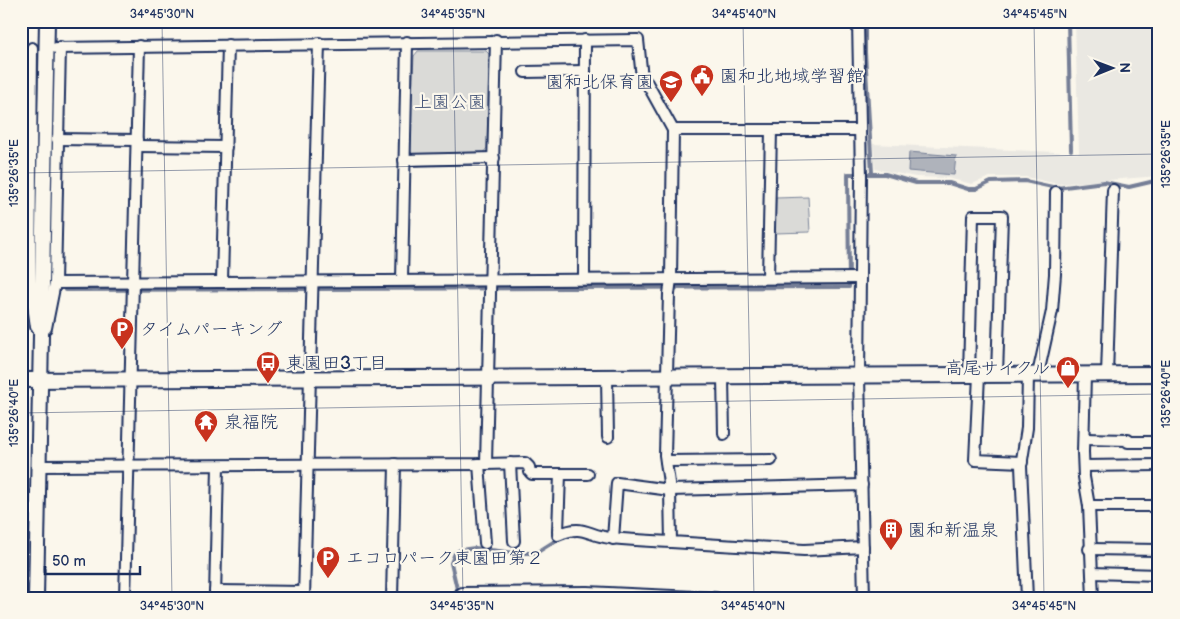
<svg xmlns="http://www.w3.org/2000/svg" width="1180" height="619" font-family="'Balsamiq Sans','Klee One',sans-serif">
<rect width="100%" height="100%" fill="#fbf7ec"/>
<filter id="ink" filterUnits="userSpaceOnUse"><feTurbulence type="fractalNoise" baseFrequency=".02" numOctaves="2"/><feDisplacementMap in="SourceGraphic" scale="10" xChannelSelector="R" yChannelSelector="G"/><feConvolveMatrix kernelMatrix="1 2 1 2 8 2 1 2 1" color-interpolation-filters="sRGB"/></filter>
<g filter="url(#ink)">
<!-- built -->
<polygon fill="#eae8e2" points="1075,21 1159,21 1159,176 1058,184 1026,177 990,177 972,184 948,178 916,177 875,169 873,144 1079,153"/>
<!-- green -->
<g fill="#dadad7" stroke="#7a849a">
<polygon points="418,51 486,51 489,54 487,148 483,153 414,155 409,150 414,56"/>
<polygon points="808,197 810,232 775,233 776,198"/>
<polygon points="221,596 297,596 298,598 220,598"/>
</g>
<!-- water -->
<polygon fill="#afb3bb" stroke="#747e96" points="909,152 956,156 954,175 908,171"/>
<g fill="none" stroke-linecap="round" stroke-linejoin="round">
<!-- stream -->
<g stroke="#747e96" stroke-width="4">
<polyline points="865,21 865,52 872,173"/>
<polyline points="1068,21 1071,150"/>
<polyline points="65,290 849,287 848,174 885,174 916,183 949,183 968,189 976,189 991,182 1025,181 1057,188 1104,182 1129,187 1159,180"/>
<polyline points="457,589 451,563 455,553 460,550 475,548 515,553 536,553 555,541"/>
</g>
<!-- street casing -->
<g stroke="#1b2f5e" stroke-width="14">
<g id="street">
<polyline points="858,21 861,177 859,376 864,598"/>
<polyline points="32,48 30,283 36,327"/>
<polyline points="56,48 638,40 642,78 647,83 673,130 671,279 669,294 665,455 670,490 671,542 804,550 863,547"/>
<polyline points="525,72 585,71"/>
<polyline points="673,130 859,130"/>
<polyline points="57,139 137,140"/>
<polyline points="137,146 226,147"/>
<polyline points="404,160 494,158"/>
<polyline points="768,278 771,130"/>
<polyline points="584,279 585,40"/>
<polyline points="402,280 407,42"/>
<polyline points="222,281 228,45"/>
<polyline points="55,283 860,278"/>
<polyline points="46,328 55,283 60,47"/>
<polyline points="1038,374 1052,311 1055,274 1056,192"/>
<polyline points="969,375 973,216 1002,216 997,375"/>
<polyline points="979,375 975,460 1022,462"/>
<polyline points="1085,375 1083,452 1084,477 1089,506 1093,598"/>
<polyline points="1107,375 1113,190"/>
<polyline points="607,377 608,437"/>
<polyline points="723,377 724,434"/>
<polyline points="1084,439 1128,440 1128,442 1159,442"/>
<polyline points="666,461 771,460"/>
<polyline points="510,463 514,541"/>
<polyline points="479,464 485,543"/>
<polyline points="486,464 525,463 529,467 530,472 532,474 588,474"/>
<polyline points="38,466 486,464 496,40"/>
<polyline points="1084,466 1159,465"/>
<polyline points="1089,506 1159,506"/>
<polyline points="558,532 560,474"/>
<path d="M558,535C584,523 587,536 611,538C631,540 651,541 671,542"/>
<polyline points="613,539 617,483 670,490 862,485"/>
<polyline points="1089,549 1159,550"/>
<polyline points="1092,573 1159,575"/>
<polyline points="215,591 304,592"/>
<polyline points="125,598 139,46"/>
<polyline points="215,598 218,466"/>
<polyline points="304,598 319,43"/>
<polyline points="392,598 395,464"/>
<polyline points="456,598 462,593 587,592 716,598"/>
<polyline points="1027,598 1021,466 1027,428 1028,375"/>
</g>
</g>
<!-- secondary casing -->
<g stroke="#1b2f5e" stroke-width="18">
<g id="secondary">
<polyline points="21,380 1159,374"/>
<polyline points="36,598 47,21"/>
</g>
</g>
<!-- street -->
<use href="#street" stroke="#fbf7ec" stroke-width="10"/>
<!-- secondary -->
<use href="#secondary" stroke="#fbf7ec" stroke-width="14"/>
</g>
</g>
<!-- ticks -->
<path fill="none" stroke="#1b2f5e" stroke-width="1" stroke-opacity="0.45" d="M162,21L172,598M453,21L463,598M743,21L754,598M1034,21L1044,598M21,173L1159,154M21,413L1159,394"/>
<!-- icons -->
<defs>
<g id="civic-pin" transform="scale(1.25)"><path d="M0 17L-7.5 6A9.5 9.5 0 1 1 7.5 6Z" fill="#c8321e" stroke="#fbf7ec"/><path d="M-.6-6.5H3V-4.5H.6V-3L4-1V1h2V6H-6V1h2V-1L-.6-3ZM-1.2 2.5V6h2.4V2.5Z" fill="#fff"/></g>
<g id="school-pin" transform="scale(1.25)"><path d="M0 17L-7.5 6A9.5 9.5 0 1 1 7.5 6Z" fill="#c8321e" stroke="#fbf7ec"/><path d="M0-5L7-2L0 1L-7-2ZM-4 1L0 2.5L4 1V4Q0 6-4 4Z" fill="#fff"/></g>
<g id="parking-pin" transform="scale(1.25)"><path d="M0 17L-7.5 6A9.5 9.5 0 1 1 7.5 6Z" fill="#c8321e" stroke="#fbf7ec"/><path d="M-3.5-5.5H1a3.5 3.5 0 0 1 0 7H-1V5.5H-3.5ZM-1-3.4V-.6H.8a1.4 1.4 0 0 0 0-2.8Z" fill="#fff"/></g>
<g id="bus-pin" transform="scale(1.25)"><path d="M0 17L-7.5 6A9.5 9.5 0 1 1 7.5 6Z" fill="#c8321e" stroke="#fbf7ec"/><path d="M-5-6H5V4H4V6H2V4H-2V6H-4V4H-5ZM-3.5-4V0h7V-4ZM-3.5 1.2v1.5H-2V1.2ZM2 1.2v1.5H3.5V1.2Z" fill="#fff"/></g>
<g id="shop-pin" transform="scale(1.25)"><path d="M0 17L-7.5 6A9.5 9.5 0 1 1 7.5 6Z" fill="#c8321e" stroke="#fbf7ec"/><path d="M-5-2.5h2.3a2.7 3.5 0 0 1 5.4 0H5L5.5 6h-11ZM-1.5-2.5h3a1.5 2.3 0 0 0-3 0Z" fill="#fff"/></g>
<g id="temple-pin" transform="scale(1.25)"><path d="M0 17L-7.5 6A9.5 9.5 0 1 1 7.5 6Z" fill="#c8321e" stroke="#fbf7ec"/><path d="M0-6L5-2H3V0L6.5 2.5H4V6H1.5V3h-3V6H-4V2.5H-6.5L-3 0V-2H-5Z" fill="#fff"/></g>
<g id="building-pin" transform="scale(1.25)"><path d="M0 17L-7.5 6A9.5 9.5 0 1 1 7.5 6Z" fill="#c8321e" stroke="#fbf7ec"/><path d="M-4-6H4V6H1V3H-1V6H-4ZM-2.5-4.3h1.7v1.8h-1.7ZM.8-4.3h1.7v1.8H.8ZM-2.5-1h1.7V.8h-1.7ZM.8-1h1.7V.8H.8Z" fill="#fff"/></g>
</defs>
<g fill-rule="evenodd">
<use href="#civic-pin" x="702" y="76"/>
<use href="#school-pin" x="671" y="82"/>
<use href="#parking-pin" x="122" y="329"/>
<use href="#bus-pin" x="268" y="363"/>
<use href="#shop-pin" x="1068" y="368"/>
<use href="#temple-pin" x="206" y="422"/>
<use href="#building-pin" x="891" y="530"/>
<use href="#parking-pin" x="328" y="558"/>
</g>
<g text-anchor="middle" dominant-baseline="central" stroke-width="4.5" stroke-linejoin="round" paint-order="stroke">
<!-- poi labels -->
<g font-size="18" fill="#1b2f5e" stroke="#fbf7ec" text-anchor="start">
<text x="720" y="76">園和北地域学習館</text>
<text x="654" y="82" text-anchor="end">園和北保育園</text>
<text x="140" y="329">タイムパーキング</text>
<text x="286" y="363">東園田3丁目</text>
<text x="1050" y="368" text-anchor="end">高尾サイクル</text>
<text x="224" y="422">泉福院</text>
<text x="908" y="530">園和新温泉</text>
<text x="346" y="558">エコロパーク東園田第２</text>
</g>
<!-- park labels -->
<g font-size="18" fill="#415176" stroke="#fbf7ec">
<text x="450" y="102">上園公園</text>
</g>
</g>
<!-- margin -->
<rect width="1180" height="619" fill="none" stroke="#fbf7ec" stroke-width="55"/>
<!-- north arrow -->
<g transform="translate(1112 68) rotate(89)" stroke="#fbf7ec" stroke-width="4" paint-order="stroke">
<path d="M0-4L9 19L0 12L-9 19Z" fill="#1b2f5e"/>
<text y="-8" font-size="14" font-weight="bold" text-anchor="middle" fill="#1b2f5e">N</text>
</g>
<!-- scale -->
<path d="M45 566v8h95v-8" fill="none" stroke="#1b2f5e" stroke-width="2.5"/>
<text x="52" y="566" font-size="15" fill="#1b2f5e" stroke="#fbf7ec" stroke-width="4" paint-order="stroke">50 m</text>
<rect x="28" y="28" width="1124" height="564" fill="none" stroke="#1b2f5e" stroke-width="2"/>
<g font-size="12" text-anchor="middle" fill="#1b2f5e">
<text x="162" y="18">34°45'30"N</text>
<text x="453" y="18">34°45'35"N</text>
<text x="744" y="18">34°45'40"N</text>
<text x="1035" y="18">34°45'45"N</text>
<text transform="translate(1166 154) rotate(-90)" y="4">135°26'35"E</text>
<text transform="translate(14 173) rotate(-90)" y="4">135°26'35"E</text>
<text transform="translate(1166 394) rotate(-90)" y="4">135°26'40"E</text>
<text transform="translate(14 413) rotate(-90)" y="4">135°26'40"E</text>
<text x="172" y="610">34°45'30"N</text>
<text x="462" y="610">34°45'35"N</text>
<text x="753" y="610">34°45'40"N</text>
<text x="1044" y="610">34°45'45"N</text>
</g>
</svg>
